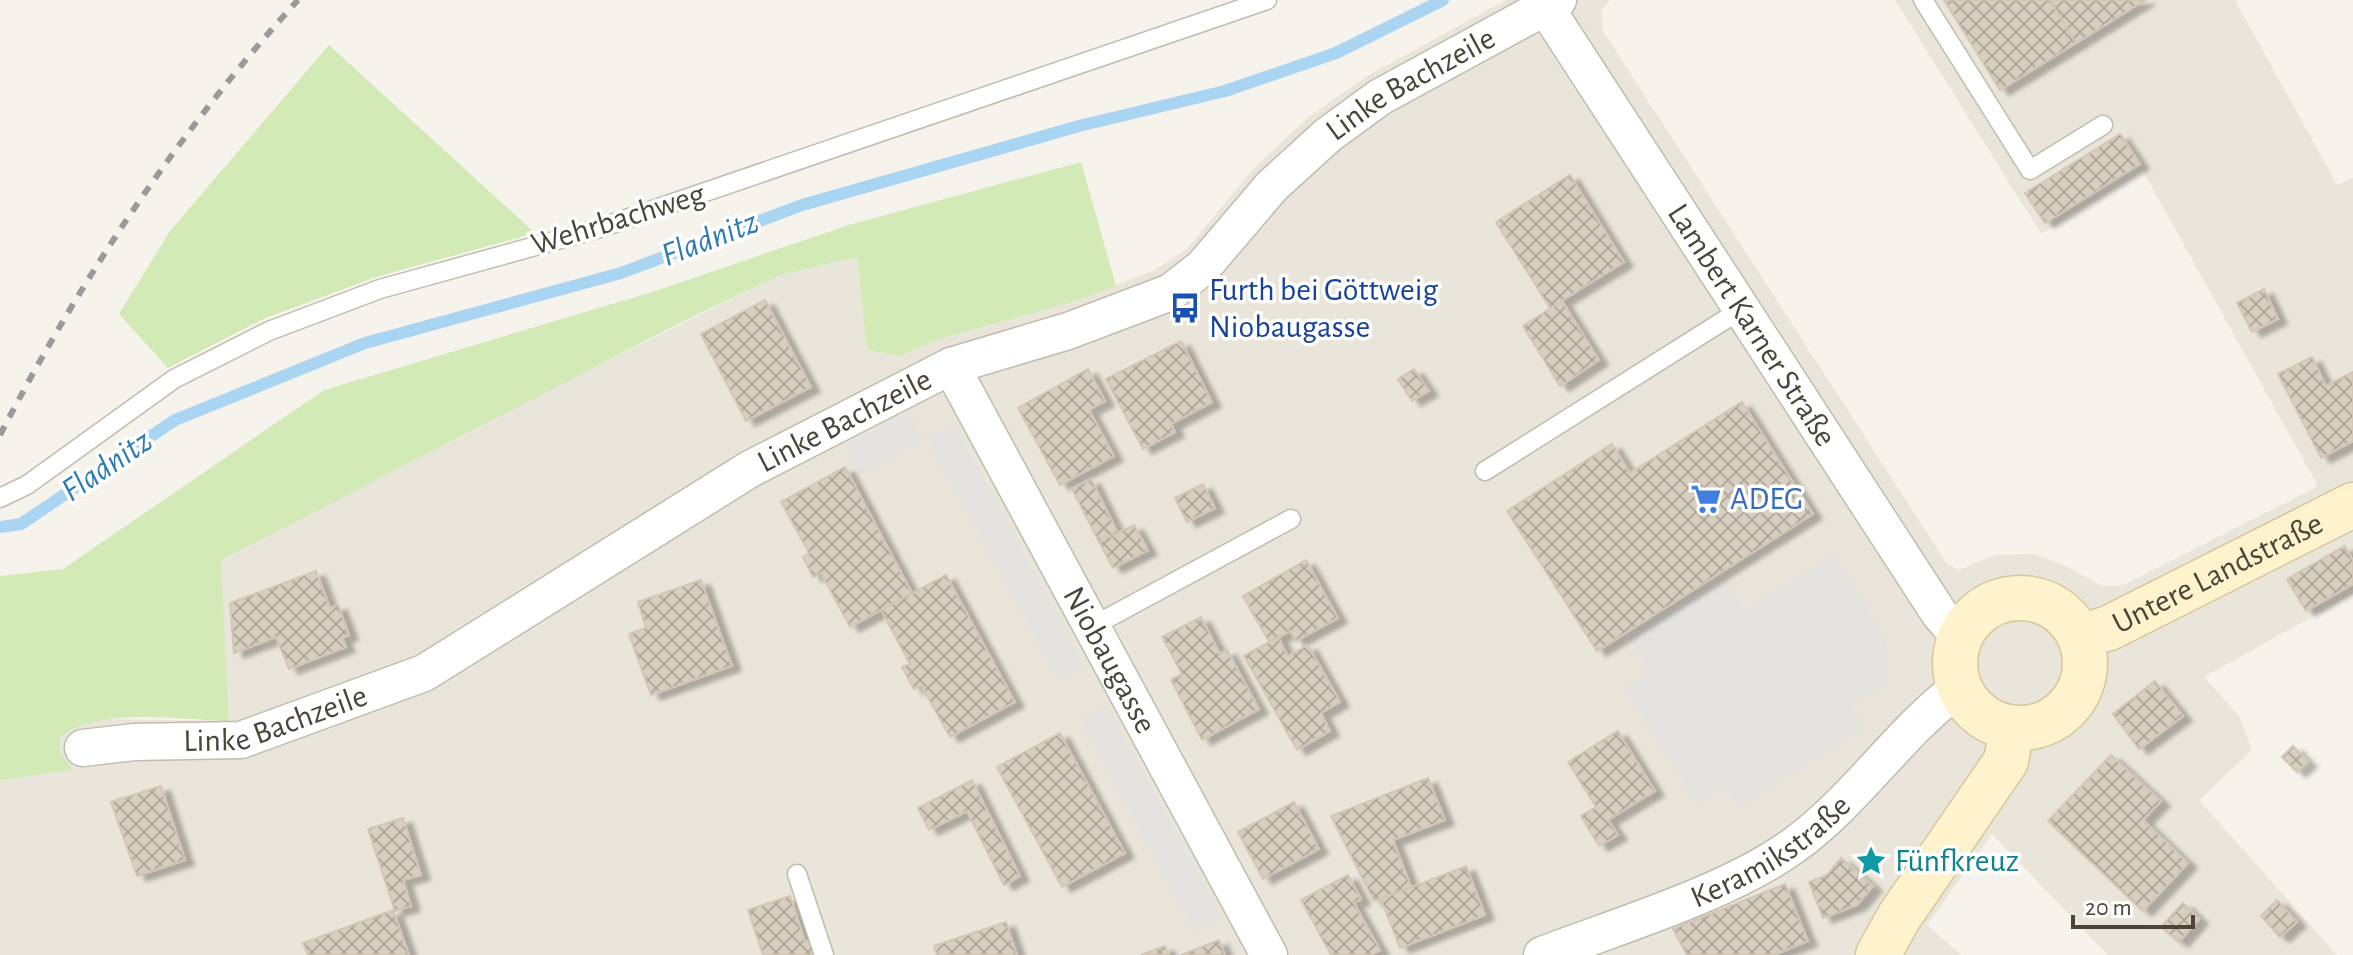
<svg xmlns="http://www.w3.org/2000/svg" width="2353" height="955" font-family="'Alegreya Sans',sans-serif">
<defs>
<pattern id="building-cross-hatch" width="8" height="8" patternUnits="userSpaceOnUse" patternTransform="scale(2)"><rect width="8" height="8" fill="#d8cfc1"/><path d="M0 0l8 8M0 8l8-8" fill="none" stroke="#b1aa9e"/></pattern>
<filter id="shadow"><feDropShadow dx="9" dy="5" stdDeviation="2" flood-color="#0004"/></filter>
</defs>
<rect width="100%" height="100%" fill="#f6f3ec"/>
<!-- residential -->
<polygon fill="#eae5da" points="1506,0 1610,0 1601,11 1603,31 1947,564 1959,570 1995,555 2034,554 2066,566 2102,586 2124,585 2318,486 2143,171 2041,234 1895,0 2235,0 2337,185 2353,178 2353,594 2204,677 2239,716 2252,750 2199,800 2337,955 2108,955 1992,834 1927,925 1961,955 0,955 0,780 71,770 60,752 60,737 74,726 105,719 229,721 221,560 482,423 780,275 857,257 867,350 900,356 939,339 1059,306 1155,270 1187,249 1254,168 1311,115 1369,75"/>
<!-- grass -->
<g fill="#d2eab5">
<polygon points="329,45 535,233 376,277 263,319 168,368 119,314 170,231"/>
<path d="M1081,162L1116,286L1059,306L939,339L900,356L867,350L857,257L780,275L680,323L221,560L229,721C182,720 98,706 60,737V752L72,770L0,780V576L63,569L324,390L649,293L849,225Z"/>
</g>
<!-- parking -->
<g fill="#e5e3e0">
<polygon points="909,411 924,440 860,475 845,446"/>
<polygon points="955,424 1085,665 1058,680 927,439"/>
<polygon points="1834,554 1886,636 1889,682 1852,705 1865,727 1738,808 1724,787 1697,804 1624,688 1649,671 1629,639 1725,578 1746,610"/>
<polygon points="1107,705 1222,916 1194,931 1080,720"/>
</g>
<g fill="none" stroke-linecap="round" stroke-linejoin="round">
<!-- stream -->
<polyline stroke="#a9d4f2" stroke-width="12" points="0,527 21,524 175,420 365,343 621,273 802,205 1079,126 1225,91 1336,53 1443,0"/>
</g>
<!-- building -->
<g fill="url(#building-cross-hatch)" stroke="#d3c7b4" stroke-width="2" filter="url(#shadow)">
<polygon points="1944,0 2050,0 2076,43 2000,90"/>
<polygon points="2050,0 2145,0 2076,43"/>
<polygon points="2120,134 2140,164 2045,223 2025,193"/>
<polygon points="1570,175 1624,262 1550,308 1496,222"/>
<polygon points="2264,289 2278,319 2252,332 2237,303"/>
<polygon points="765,300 811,387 746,421 701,334"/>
<polygon points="1562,301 1599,360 1560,386 1523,326"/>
<polygon points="1181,341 1212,402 1171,424 1175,432 1143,449 1106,379"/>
<polygon points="2312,357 2326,386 2353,372 2353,441 2321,458 2278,374"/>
<polygon points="1088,369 1105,401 1089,410 1114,456 1060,485 1018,408"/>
<polygon points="1414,369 1429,391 1412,401 1398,379"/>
<polygon points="1742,402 1813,514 1597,651 1507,511 1612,444 1630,473"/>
<polygon points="845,467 912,593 850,627 821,573 813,577 803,557 809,553 781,502"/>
<polygon points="1091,479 1118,533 1099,542 1072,489"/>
<polygon points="1203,484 1215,508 1187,522 1175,498"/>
<polygon points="1134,525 1148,550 1113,568 1099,542"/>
<polygon points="2345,546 2353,561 2353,584 2306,611 2287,579"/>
<polygon points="1306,560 1338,618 1296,641 1290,631 1269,642 1243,596"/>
<polygon points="316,571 330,608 338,605 349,635 342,638 346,647 289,669 276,637 234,653 230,603"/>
<polygon points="946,575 1015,702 950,737 921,685 914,689 902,667 910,664 881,610"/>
<polygon points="701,580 732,666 651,695 629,634 646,628 638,602"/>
<polygon points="1201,617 1220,654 1227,650 1259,709 1202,740 1171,680 1182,674 1162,637"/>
<polygon points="1278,637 1288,656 1308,645 1340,702 1321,713 1330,731 1297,750 1244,656"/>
<polygon points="2155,681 2183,716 2139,749 2113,714"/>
<polygon points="1618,731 1655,791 1608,820 1618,835 1599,846 1581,816 1596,807 1568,762"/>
<polygon points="1060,733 1125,853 1062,887 997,767"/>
<polygon points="2293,746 2308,762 2297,772 2282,757"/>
<polygon points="2111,755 2161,801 2143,820 2188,863 2143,911 2048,821"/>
<polygon points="1428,778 1445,820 1393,840 1411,887 1374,901 1331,816"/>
<polygon points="972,780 1020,876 1004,885 967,811 929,830 918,808"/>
<polygon points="161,786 185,860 137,876 111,802"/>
<polygon points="1294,802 1319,849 1263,879 1238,832"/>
<polygon points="403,818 421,875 403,880 411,906 395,911 368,829"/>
<polygon points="1841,858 1873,886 1857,905 1823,918 1809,882 1827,875"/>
<polygon points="1466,866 1485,915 1400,948 1381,899"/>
<polygon points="1348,875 1361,899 1354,903 1380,950 1371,955 1331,955 1301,900"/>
<polygon points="1785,884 1808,941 1774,955 1687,955 1673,929"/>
<polygon points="790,896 805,942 810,940 814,955 763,955 748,910"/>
<polygon points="2277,900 2297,922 2280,937 2261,916"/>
<polygon points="2183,903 2199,919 2179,942 2161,927"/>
<polygon points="393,910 409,955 308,955 303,943"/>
<polygon points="1006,922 1017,955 937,955 934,946"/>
<polygon points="1219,940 1225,955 1181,955"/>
<polygon points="1165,946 1169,955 1141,955"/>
</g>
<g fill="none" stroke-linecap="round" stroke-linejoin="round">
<!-- lane casing -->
<g stroke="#c2bbae" stroke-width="21">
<g id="lane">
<polyline points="1923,0 2030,170 2103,125"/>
<polyline points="1485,471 1742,309"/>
<polyline points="0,498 27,485 174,379 269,331 380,289 597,229 1267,0"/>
<polyline points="1093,626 1291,519"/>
<polyline points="797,874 824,955"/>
</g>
</g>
<!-- street casing -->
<g stroke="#c2bbae" stroke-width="39">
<g id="street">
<path id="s1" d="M1546,8L1939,613L1960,638"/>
<path id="s2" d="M951,366L1269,955"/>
<path id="s3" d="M83,748L134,742L241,740L424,673L750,469L951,366L1068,331L1171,292L1203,267L1272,186L1328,135L1380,97L1558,0"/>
<path id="s4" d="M1542,955C1618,926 1728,893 1793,846C1856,801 1898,733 1960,687"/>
</g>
</g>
<!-- secondary casing -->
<g stroke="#d6c79b" stroke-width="47">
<g id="secondary">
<circle cx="2020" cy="663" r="65"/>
<path id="s5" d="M2080,637L2109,628L2353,505"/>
<polyline points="1878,955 1899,917 2006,761 2012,728"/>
</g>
</g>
<!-- lane -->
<use href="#lane" stroke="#fff" stroke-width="18"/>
<!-- street -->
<use href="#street" stroke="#fff" stroke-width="36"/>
<!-- secondary -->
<use href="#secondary" stroke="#fff3cd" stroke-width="44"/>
<!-- rail -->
<path stroke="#9a9a9a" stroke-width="6" stroke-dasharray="10 10" stroke-linecap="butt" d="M0,435C82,277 178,132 298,0"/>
</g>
<!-- icons -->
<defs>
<g id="bus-bare" transform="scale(2.4)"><path d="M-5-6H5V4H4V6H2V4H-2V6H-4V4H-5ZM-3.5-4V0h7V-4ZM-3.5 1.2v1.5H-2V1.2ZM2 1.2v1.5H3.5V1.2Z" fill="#1a4fb4" stroke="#fff" stroke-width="2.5" paint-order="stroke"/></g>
<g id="supermarket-bare" transform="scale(2.4)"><path d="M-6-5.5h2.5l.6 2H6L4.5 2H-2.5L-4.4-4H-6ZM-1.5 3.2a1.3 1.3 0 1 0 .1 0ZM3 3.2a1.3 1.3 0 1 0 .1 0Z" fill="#3f7fe0" stroke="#fff" stroke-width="2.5" paint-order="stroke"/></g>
<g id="sight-bare" transform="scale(2.4)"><path d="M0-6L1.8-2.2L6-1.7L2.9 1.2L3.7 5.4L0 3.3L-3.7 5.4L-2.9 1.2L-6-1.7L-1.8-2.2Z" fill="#0f9aa8" stroke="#fff" stroke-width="2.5" paint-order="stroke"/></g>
</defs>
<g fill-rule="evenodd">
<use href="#bus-bare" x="1185" y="308"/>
<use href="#supermarket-bare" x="1706" y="499"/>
<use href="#sight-bare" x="1871" y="861"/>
</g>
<g text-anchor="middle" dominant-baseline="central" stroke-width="7" stroke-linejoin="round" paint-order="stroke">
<!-- street labels -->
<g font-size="32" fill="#4b4439" stroke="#fff">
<text stroke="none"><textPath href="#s3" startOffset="1516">Linke Bachzeile</textPath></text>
<text transform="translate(618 219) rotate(-17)">Wehrbachweg</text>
<text stroke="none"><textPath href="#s1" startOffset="378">Lambert Karner Straße</textPath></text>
<text stroke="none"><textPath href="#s3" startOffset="844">Linke Bachzeile</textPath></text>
<text stroke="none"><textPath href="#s5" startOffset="152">Untere Landstraße</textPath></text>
<text stroke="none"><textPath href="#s2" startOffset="334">Niobaugasse</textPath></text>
<text stroke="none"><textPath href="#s3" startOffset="196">Linke Bachzeile</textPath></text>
<text stroke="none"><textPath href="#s4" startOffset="252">Keramikstraße</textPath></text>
</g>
<!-- transit labels -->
<g font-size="32" fill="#164399" stroke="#fff" text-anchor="start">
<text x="1209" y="290">Furth bei Göttweig<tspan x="1209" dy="37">Niobaugasse</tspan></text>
</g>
<!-- shop labels -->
<g font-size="32" fill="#366cbe" stroke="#fff" text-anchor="start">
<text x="1730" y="499">ADEG</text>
</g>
<!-- culture labels -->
<g font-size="32" fill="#0d838f" stroke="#fff" text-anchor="start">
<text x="1895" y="861">Fünfkreuz</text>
</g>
<!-- water labels -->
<g font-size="34" font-style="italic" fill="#2e7ab2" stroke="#fff">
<text transform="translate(710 239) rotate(-21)">Fladnitz</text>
<text transform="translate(107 466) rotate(-34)">Fladnitz</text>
</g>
</g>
<!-- scale -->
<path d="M2073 915v12h120v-12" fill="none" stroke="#4b4439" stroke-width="4"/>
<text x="2085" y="915" font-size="24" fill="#4b4439" stroke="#ffffff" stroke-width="6" paint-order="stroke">20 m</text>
</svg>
